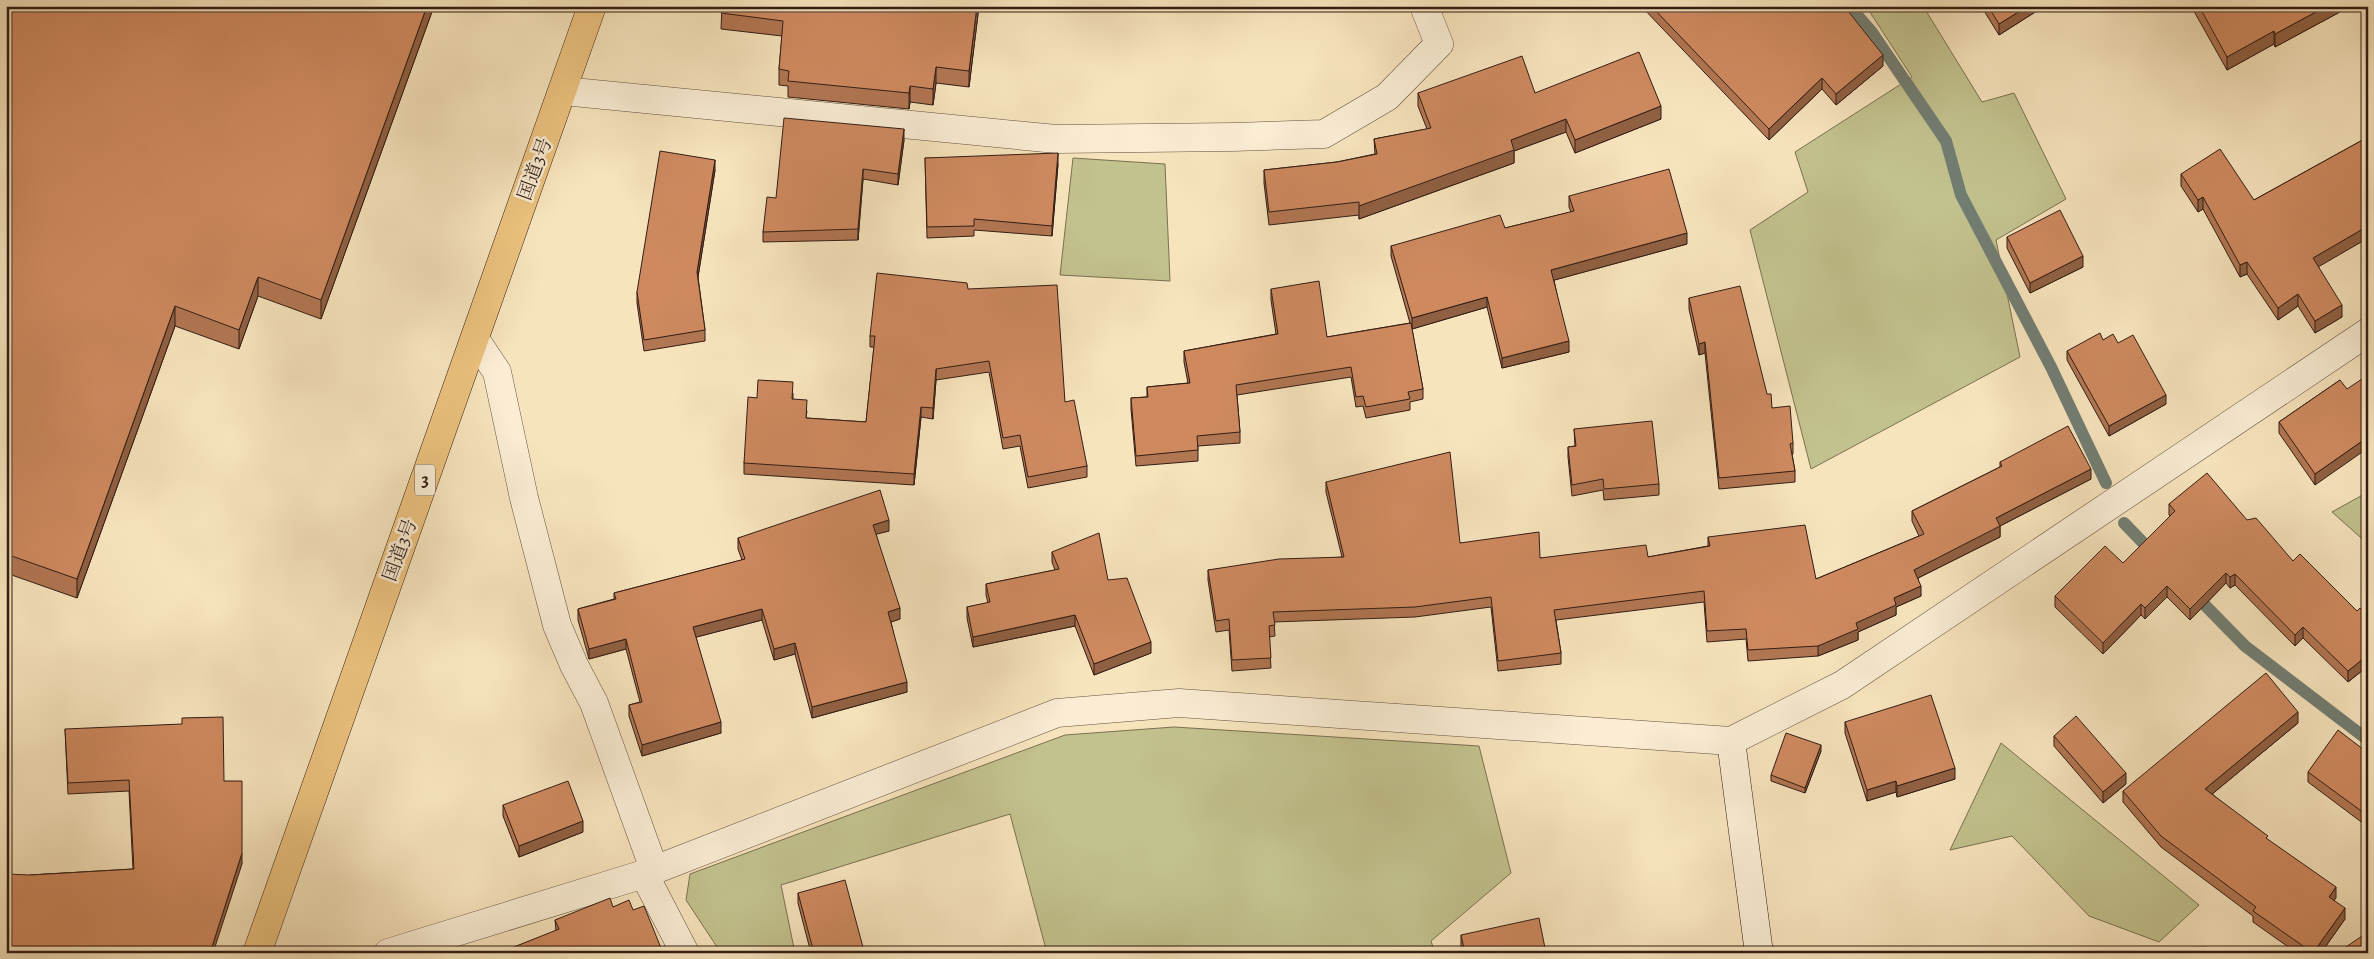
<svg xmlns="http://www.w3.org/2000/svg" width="2374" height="959" font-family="Alegreya,'Noto Serif JP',serif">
<rect width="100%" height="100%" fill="#f7e4bd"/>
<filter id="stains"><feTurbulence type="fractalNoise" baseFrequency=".004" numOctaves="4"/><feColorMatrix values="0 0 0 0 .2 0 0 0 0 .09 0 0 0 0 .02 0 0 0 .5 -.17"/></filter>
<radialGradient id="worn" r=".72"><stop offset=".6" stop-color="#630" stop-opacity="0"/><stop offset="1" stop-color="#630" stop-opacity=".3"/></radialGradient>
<!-- green -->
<g fill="#c2c28e" stroke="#7a7052">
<polygon points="1866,6 1923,6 1982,102 2014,93 2066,199 1996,240 2020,357 1811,469 1750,230 1808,192 1795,152 1912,77"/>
<polygon points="1073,158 1165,164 1170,281 1060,275"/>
<polygon points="2368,492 2368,544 2332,512"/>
<polygon points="1174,727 1479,746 1511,873 1431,941 1435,953 1047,953 1010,814 781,885 795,953 721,953 686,900 690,874 1065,735"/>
<polygon points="2001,743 2199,905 2159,942 2089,916 2012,836 1950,850"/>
</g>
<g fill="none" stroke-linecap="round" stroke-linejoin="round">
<!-- stream -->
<g stroke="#727e73" stroke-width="12">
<polyline points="1849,6 1871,31 1946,141 1961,195 2051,367 2106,483"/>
<polyline points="2124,523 2154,554"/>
<polyline points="2193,593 2245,646 2368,740"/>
</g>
<!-- street casing -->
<g stroke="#634f3f" stroke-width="29">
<g id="street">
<polyline points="563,91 1056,139 1233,137 1324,134 1387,97 1439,44 1424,6"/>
<polyline points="475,339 497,372 524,498 557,625 574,665 594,703 654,869"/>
<polyline points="644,874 685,953"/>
<polyline points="388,953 644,874 1057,713 1179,703 1731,741 1842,685 2368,332"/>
</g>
</g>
<!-- secondary casing -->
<g stroke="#321d15" stroke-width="29">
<polyline id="secondary" points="1731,741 1759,953"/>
</g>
<!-- highway casing -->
<g stroke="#321d15" stroke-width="29">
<polyline id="highway" points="257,953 592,6"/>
</g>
<!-- street -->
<use href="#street" stroke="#faedd4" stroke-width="28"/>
<!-- secondary -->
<use href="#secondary" stroke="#faedd4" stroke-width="28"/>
<!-- highway -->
<use href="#highway" stroke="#ecc27e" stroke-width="28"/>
</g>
<!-- wall -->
<g fill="#b17652" stroke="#321d15">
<polygon points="6,6 434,6 321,319 258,296 239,349 175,326 77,598 6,573"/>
<polygon points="722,6 979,6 969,87 936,83 933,105 910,102 909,109 788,97 788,86 779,85 779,69 782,36 721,29"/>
<polygon points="1236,6 1253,6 1251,12"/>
<polygon points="1641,6 1844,6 1883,66 1836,105 1822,89 1769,140"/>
<polygon points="1981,6 2040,6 2040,9 1999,35"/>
<polygon points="2191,6 2351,6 2275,47 2274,44 2227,70"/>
<polygon points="1418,93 1535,93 1661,119 1575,153 1566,132 1514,151 1514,163 1359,219 1359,215 1269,225 1264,183 1264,170 1337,162 1375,154 1374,139 1427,129 1418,106"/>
<polygon points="2368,137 2368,238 2318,266 2342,317 2315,333 2298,306 2278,320 2247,274 2240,277 2203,209 2198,212 2181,186 2181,174 2254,200"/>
<polygon points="904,140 898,185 863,179 858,240 763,242 763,232 776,198"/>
<polygon points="925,158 1058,164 1052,236 974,230 974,236 927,238"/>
<polygon points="715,170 698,277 705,330 705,341 644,351 637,303 637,292"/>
<polygon points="1569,196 1687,244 1554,280 1569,352 1502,368 1487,307 1412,329 1423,389 1423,399 1410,402 1410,410 1366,418 1363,406 1356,407 1351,377 1237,395 1240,432 1240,443 1198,446 1198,461 1136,466 1131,409 1131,398 1147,397 1147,387 1188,383 1184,362 1184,351 1276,334 1271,300 1271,289 1327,337 1410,323 1391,256 1391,246 1505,228 1571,212 1569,207"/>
<polygon points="2007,237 2083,267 2030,293 2007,248"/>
<polygon points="968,289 1065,402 1087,466 1087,477 1028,488 1020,446 1003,449 989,372 936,380 933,419 921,417 914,485 744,474 744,463 757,398 793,393 793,399 807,411 806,418 866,422 874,347 870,347 870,336"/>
<polygon points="1689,298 1767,394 1772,408 1793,443 1793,454 1792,454 1795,471 1795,482 1719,489 1705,353 1699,355 1689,309"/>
<polygon points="2103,340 2118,343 2166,404 2109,436 2067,360 2067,351"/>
<polygon points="2340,380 2315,485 2279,433 2279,422"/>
<polygon points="1574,429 1659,484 1659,495 1604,500 1603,490 1572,496 1568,457 1568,447 1575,446"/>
<polygon points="2000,462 2091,479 2000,526 2000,537 1918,578 1921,596 1896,607 1896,615 1858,632 1858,640 1818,656 1748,661 1746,639 1707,642 1704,602 1556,620 1561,653 1561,664 1498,671 1491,607 1415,617 1274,622 1275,636 1269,637 1271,668 1232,671 1229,630 1216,632 1208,580 1208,570 1342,557 1326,492 1326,482 1460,543 1540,558 1648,557 1708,546 1708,537 1816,579 1919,536 1912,521 1912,511 2000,467"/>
<polygon points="2169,504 2247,520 2293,561 2357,611 2368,616 2368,666 2348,682 2303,638 2295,646 2235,585 2230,588 2226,583 2190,620 2167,597 2145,619 2141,615 2103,654 2055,607 2055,596 2123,563 2170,516 2169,515"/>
<polygon points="889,531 876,534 900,619 891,622 907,692 812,718 795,654 774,660 762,620 696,637 721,733 642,756 629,716 629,705 640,702 626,649 589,659 578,620 578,609 614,599 614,593 742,560 738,549 738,538"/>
<polygon points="1052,552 1108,580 1151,653 1094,675 1075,626 973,647 967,618 967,607 988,603 986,595 986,584 1055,570 1052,562"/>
<polygon points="1845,722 1955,779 1897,797 1896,792 1867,801 1845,733"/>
<polygon points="2298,723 2212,794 2268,840 2336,898 2334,900 2345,919 2321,953 2297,953 2253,922 2253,916 2161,847 2123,802 2123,791"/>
<polygon points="65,729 224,781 242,864 30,875 133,869 129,791 68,794"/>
<polygon points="2054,736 2126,784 2103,803 2054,746"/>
<polygon points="1821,751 1805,793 1771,781 1771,775"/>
<polygon points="2368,753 2368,827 2308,782 2308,772"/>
<polygon points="503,805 583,832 519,857 503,816"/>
<polygon points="798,893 864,953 811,953 798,903"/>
<polygon points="613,907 633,910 663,953 504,953 504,951 556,931 555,920"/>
<polygon points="1461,935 1546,953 1463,953 1461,946"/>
</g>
<!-- shaded-wall -->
<g fill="#906042" stroke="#321d15">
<polygon points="427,6 434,6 321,319 321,300"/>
<polygon points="977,6 979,6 969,87 969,71"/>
<polygon points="2028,6 2040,6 2040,9 1999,35 1999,24"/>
<polygon points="2327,6 2351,6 2275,47 2275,34"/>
<polygon points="2274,31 2274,44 2227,70 2227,57"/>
<polygon points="1883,55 1883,66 1836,105 1836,94"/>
<polygon points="936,67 936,83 933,105 933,89"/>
<polygon points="1822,78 1822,89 1769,140 1769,129"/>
<polygon points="910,86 910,102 909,109 909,93"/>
<polygon points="1661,106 1661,119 1575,153 1575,140"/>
<polygon points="1566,119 1566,132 1514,151 1514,163 1359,219 1359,206 1511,140"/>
<polygon points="904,129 904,140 898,185 898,174"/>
<polygon points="1058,153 1058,164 1052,236 1052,226"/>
<polygon points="715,160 715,170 697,283 697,272"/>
<polygon points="863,169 863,179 858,240 858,229"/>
<polygon points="2203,197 2203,209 2198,212 2198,200"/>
<polygon points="2368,226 2368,238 2313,270 2313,258"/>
<polygon points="1687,233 1687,244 1551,281 1551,270"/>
<polygon points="2083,256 2083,267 2030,293 2030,283"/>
<polygon points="2247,262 2247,274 2240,277 2240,265"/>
<polygon points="258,277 258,296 239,349 239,330"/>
<polygon points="2298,294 2298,306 2278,320 2278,308"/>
<polygon points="1487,297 1487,307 1412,329 1412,318"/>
<polygon points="2342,305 2342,317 2315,333 2315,321"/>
<polygon points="175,306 175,326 77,598 77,579"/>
<polygon points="1569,341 1569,352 1502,368 1502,358"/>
<polygon points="1705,342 1705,353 1699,355 1699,344"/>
<polygon points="936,369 936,380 933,419 933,408"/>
<polygon points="2166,395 2166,404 2109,436 2109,426"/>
<polygon points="921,407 921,417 914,485 914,474"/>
<polygon points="2368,437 2368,448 2315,485 2315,474"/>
<polygon points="2091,469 2091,479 2000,526 2000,537 1914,580 1914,570 1996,518"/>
<polygon points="889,520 889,531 873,535 873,525"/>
<polygon points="2226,573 2226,583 2190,620 2190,609"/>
<polygon points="2235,574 2235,585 2230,588 2230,577"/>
<polygon points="1921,586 1921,596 1896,607 1896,615 1858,632 1858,640 1818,656 1818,646 1856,623 1894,598"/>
<polygon points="2167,586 2167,597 2145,619 2145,608"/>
<polygon points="2141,604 2141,615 2103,654 2103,643"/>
<polygon points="900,608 900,619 888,623 888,612"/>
<polygon points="762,609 762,620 693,638 693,627"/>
<polygon points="1075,615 1075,626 973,647 973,637"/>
<polygon points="2303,627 2303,638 2295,646 2295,635"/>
<polygon points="626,639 626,649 589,659 589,649"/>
<polygon points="1151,642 1151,653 1094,675 1094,664"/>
<polygon points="795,643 795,654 774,660 774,649"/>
<polygon points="2368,655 2368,666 2348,682 2348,671"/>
<polygon points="907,682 907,692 812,718 812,707"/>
<polygon points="2298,712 2298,723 2205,800 2205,789"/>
<polygon points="721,722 721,733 642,756 642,745"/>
<polygon points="1821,745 1821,751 1805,793 1805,788"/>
<polygon points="1955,768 1955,779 1897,797 1897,786"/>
<polygon points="2126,773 2126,784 2103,803 2103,792"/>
<polygon points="1896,781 1896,792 1867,801 1867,790"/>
<polygon points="583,821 583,832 519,857 519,846"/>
<polygon points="242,853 242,864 213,953 210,953"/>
<polygon points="2336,887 2336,898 2329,907 2329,897"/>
<polygon points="2345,908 2345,919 2321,953 2313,953"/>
</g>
<!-- building -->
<g fill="#ce895f" stroke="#321d15">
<polygon points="6,6 427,6 321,300 258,277 239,330 175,306 77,579 6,554"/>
<polygon points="722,6 977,6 969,71 936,67 933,89 910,86 909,93 788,81 789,71 779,69 783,21 721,13"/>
<polygon points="1651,6 1844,6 1883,55 1836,94 1822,78 1769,129"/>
<polygon points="1988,6 2028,6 1999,24"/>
<polygon points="2199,6 2327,6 2275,34 2274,31 2227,57"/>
<polygon points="1639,52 1661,106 1575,140 1566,119 1511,140 1514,150 1359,206 1359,202 1269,212 1264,170 1337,162 1377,154 1374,139 1431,128 1418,93 1522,56 1535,93"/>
<polygon points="784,118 904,129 898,174 863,169 858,229 763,232 767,197 776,198"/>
<polygon points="2368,137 2368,226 2313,258 2342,305 2315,321 2298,294 2278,308 2247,262 2240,265 2203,197 2198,200 2181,174 2220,149 2254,200"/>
<polygon points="660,151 715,160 697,272 705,330 644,340 637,292"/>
<polygon points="1058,153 1052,226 974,219 974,226 927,227 925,158"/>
<polygon points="1669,169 1687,233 1551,270 1569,341 1502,358 1487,297 1412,318 1391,246 1500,215 1505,228 1574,211 1569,196"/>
<polygon points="2060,210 2083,256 2030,283 2007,237"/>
<polygon points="877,273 967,283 968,289 1057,285 1065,402 1074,400 1087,466 1028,477 1020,435 1003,438 989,361 936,369 933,408 921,407 914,474 744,463 748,397 757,398 758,380 793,382 792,399 807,400 806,418 866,422 875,336 870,336"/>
<polygon points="1319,281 1327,337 1411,323 1423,389 1408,392 1410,399 1366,407 1363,396 1356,397 1351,367 1236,385 1240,432 1197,436 1198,450 1136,456 1131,398 1148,397 1147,387 1190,383 1184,351 1278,334 1271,289"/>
<polygon points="1740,286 1767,394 1771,394 1772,408 1790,406 1793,443 1790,444 1795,471 1719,478 1705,342 1699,344 1689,298"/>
<polygon points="2100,333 2103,340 2113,334 2118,343 2133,335 2166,395 2109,426 2067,351"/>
<polygon points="2368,375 2368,437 2315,474 2279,422 2340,380 2347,389"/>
<polygon points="1652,421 1659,484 1604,489 1603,479 1572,485 1568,447 1576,446 1574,429"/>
<polygon points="2068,426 2091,469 1996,518 2000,526 1914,570 1921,586 1894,598 1896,605 1856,623 1858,629 1818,646 1748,650 1746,629 1707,631 1704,591 1554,610 1561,653 1498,661 1491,597 1415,607 1273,612 1275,625 1269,626 1271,658 1232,660 1229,619 1216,621 1208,570 1279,559 1344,557 1326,482 1450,452 1460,543 1539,532 1540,558 1646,545 1648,557 1710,546 1708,537 1805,525 1816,579 1924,534 1912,511 2002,466 2000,462"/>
<polygon points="2207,473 2247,520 2256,518 2293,561 2300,554 2357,611 2360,608 2368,616 2368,655 2348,671 2303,627 2295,635 2235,574 2230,577 2226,573 2190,609 2167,586 2145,608 2141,604 2103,643 2055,596 2105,546 2123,563 2175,511 2169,504"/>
<polygon points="880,490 889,520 873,525 900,608 888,612 907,682 812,707 795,643 774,649 762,609 693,627 721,722 642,745 629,705 642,702 626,639 589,649 578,609 616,599 614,593 745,559 738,538"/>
<polygon points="1099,533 1108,580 1127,578 1151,642 1094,664 1075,615 973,637 967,607 990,602 986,584 1059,569 1052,552"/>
<polygon points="2266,673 2298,712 2205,789 2268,836 2266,838 2336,887 2329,897 2345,908 2313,953 2253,911 2256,907 2161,836 2123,791"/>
<polygon points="1931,695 1955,768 1897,786 1896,781 1867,790 1845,722"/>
<polygon points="2076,716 2126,773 2103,792 2054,736"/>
<polygon points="223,717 224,781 242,781 242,853 210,953 6,953 6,874 30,875 134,869 129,780 68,783 65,729 182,724 182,718"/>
<polygon points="2338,730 2368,753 2368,816 2308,772"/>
<polygon points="1786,733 1821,745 1805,788 1771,775"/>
<polygon points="568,781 583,821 519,846 503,805"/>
<polygon points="845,880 864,951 858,953 814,953 798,893"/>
<polygon points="610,898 613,907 629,900 633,910 644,906 663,953 505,953 504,951 559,929 555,920"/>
<polygon points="1539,918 1546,953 1465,953 1461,935"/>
<polygon points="2368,932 2368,953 2337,953"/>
<polygon points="1007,947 1008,953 963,953"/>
<polygon points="2206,947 2206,953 2099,953 2099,950"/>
</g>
<g text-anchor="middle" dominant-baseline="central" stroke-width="5" stroke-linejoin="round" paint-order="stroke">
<!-- shield labels -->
<rect fill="#faedd4" stroke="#6e5b4e" stroke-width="1" x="415" y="464.5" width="20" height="31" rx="4"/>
<g font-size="18" font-weight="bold" fill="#321d15">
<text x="425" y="480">3</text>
</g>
<!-- street labels -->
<g font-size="19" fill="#321d15" stroke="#faedd4">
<text transform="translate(535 169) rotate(-70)">国道3号</text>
<text transform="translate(400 550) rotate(-70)">国道3号</text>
</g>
</g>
<!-- margin -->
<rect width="2374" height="959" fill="none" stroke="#f7e4bd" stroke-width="25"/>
<rect x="8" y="8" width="2359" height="944" fill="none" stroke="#321d15" stroke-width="2.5"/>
<rect x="12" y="12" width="2349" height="934" fill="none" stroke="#321d15"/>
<rect width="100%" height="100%" filter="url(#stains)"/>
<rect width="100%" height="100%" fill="url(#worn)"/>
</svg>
